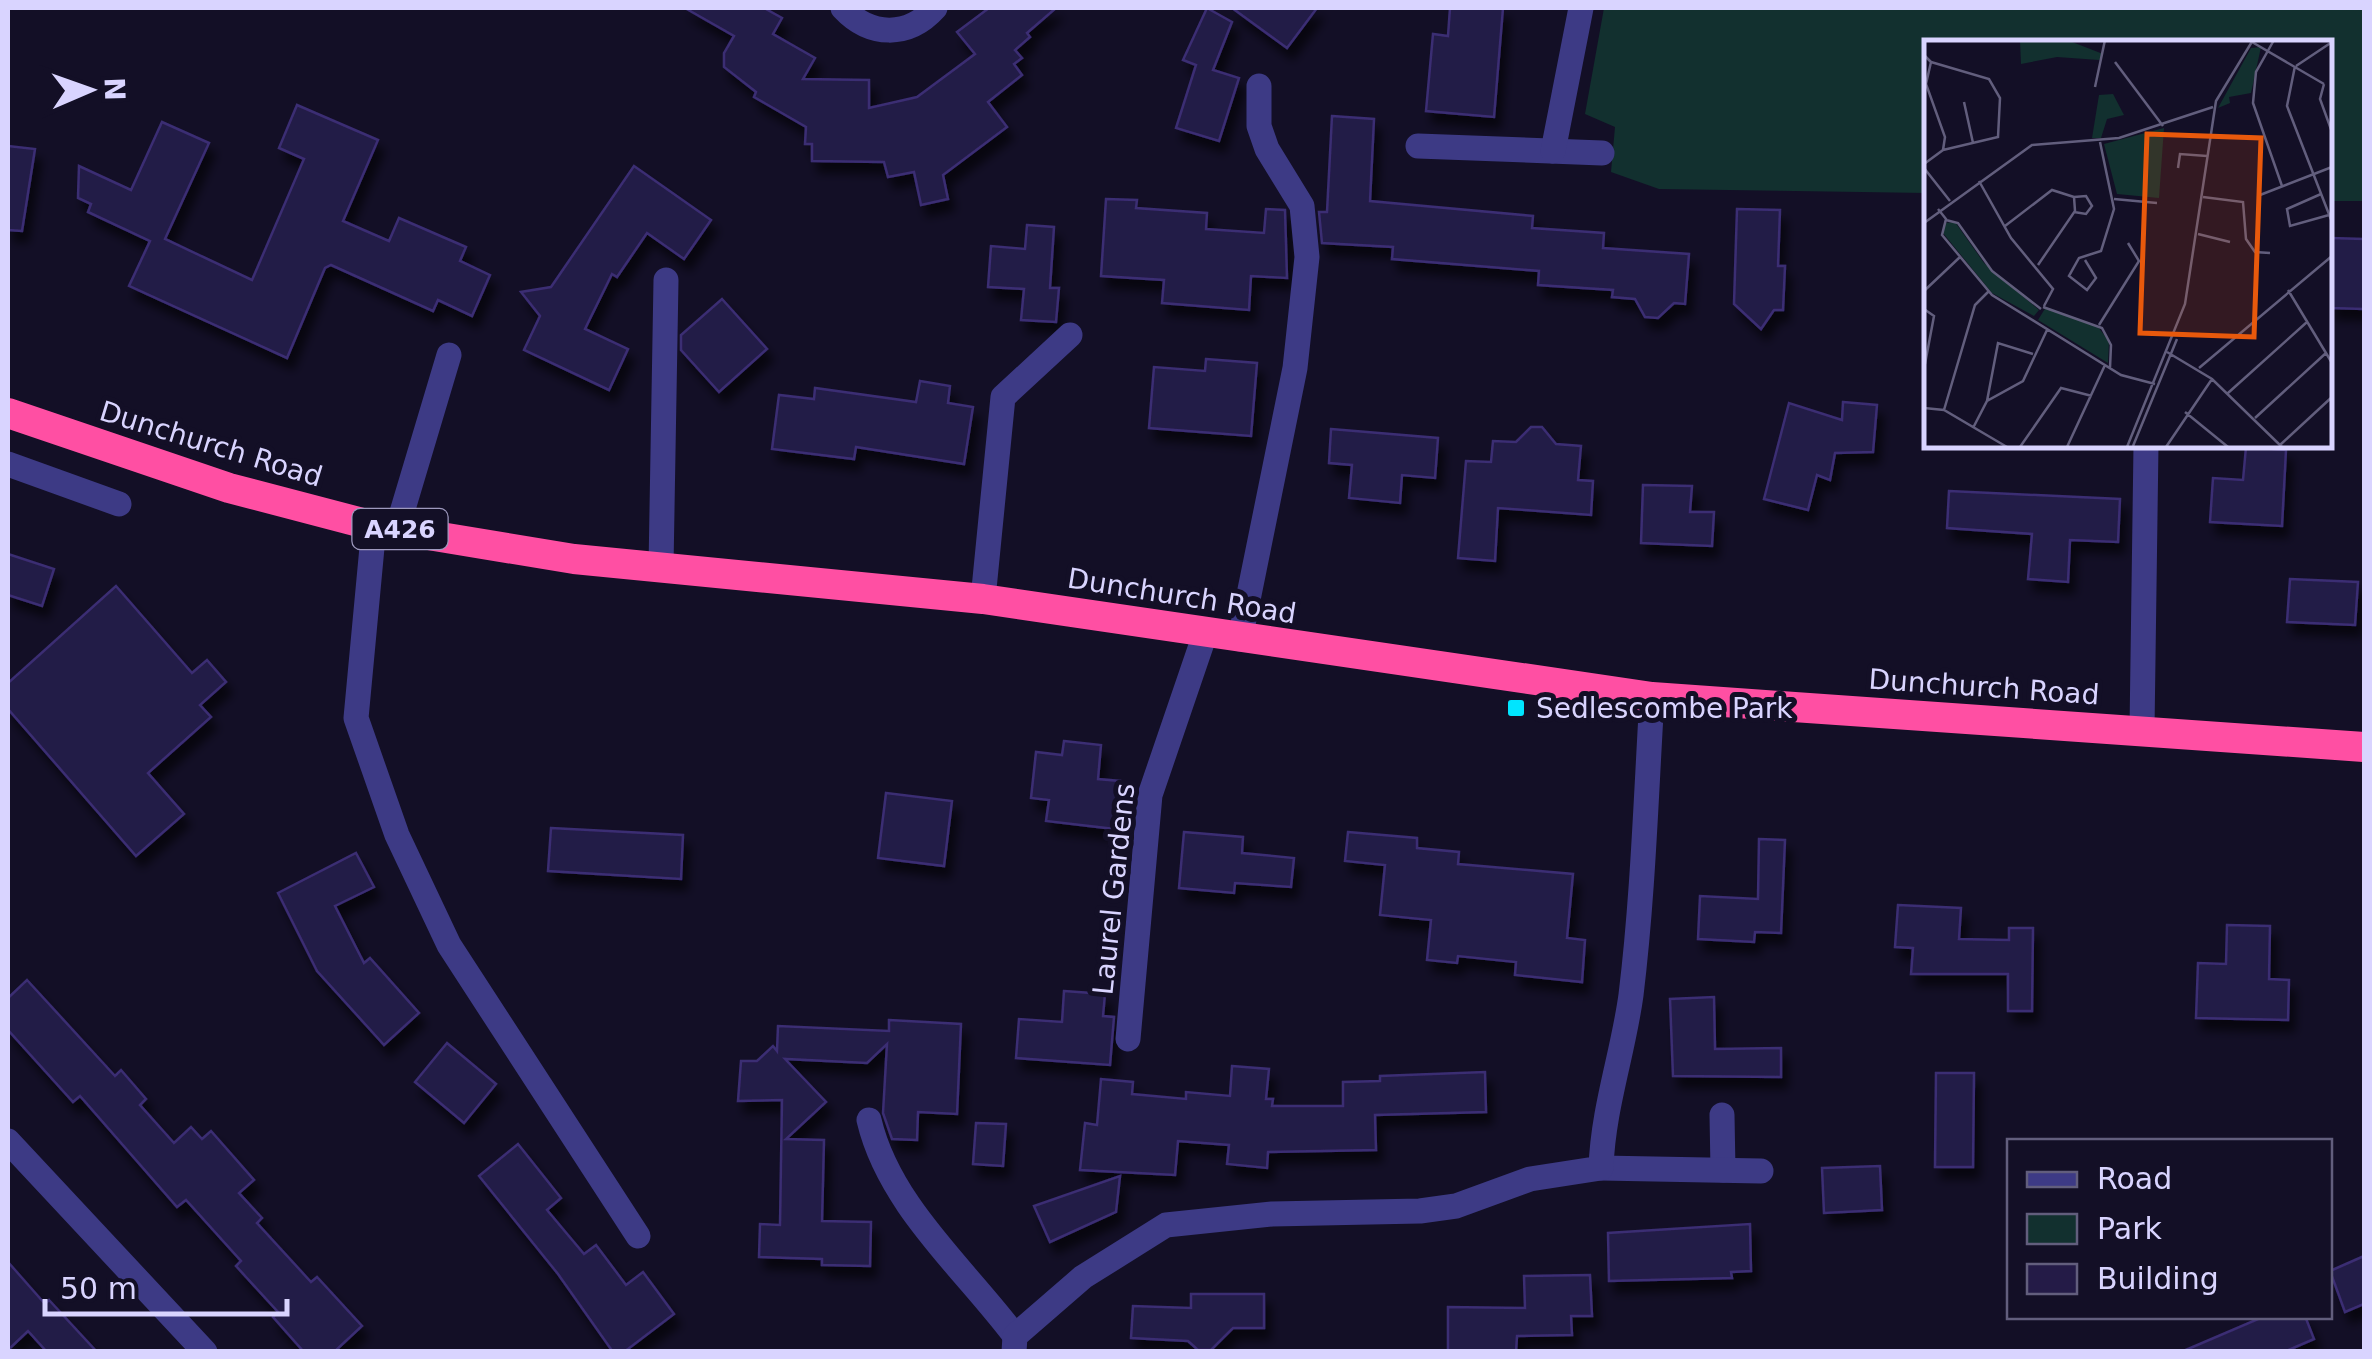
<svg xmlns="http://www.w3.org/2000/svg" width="2372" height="1359" font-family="'DejaVu Sans',sans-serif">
<defs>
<filter id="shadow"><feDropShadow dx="6" dy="11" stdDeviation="5" flood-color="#0009"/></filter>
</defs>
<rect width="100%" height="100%" fill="#130f26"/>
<!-- green -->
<polygon fill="#12302f" points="1604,8 2364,8 2364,201 2330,201 2330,42 1927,42 1927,193 1659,189 1611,172 1615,127 1585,114"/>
<!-- building -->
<g fill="#241b47" stroke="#3b2d73" stroke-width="2.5" filter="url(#shadow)">
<polygon points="685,8 764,8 782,18 773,34 815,58 803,79 869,80 869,108 917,97 975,54 957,32 989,8 1056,8 1027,33 1030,37 1015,50 1022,58 1014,64 1022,75 988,102 1007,127 943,175 948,199 921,205 914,172 888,177 884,162 812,161 812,144 805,144 806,127 754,97 756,92 724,67 724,53 734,36"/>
<polygon points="1207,8 1232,22 1213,70 1239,78 1219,141 1176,128 1196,65 1183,60"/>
<polygon points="1232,8 1317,8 1287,48"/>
<polygon points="1450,8 1503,8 1494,117 1426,111 1433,34 1448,36"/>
<polygon points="297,105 378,140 343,221 389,241 399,218 466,247 460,261 490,275 472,316 438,300 433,311 331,265 325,268 287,358 129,286 150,241 88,212 91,204 78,198 79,166 131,190 162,122 209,143 165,239 252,280 304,159 279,148"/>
<polygon points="1332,116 1374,119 1370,201 1533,216 1532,228 1604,233 1603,248 1689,254 1685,304 1674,303 1658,318 1645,317 1635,299 1612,297 1613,290 1538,285 1539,271 1392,259 1393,247 1322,243 1319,212 1327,212"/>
<polygon points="8,146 35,149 22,231 8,230"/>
<polygon points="634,166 711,220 684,259 647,233 617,277 612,274 585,329 628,349 609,390 524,350 540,316 521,292 551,287"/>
<polygon points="1106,199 1137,200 1136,208 1207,213 1206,229 1264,233 1266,209 1285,210 1287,278 1251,276 1249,310 1162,303 1164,280 1101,276"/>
<polygon points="1737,209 1780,210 1778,266 1785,266 1783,310 1774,310 1761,329 1734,304"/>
<polygon points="1027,225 1054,227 1050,288 1059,288 1056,322 1021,320 1024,289 988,287 991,246 1025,249"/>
<polygon points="2330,238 2364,239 2364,309 2330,308"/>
<polygon points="722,299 767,349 719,392 681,350 681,335"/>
<polygon points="1206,359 1257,363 1251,436 1149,428 1154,367 1205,371"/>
<polygon points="920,381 950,386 948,403 973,407 964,464 856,447 854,459 772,449 779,395 814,399 815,388 916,402"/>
<polygon points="1843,402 1877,405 1873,452 1835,453 1830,480 1817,475 1808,510 1764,499 1789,403 1842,420"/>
<polygon points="1531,427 1542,427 1556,444 1581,446 1578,480 1593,481 1591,515 1498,508 1495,561 1458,558 1466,461 1491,462 1493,441 1516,442"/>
<polygon points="1331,429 1438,438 1435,478 1402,475 1400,503 1349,498 1352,465 1329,463"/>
<polygon points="2246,447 2286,450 2282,526 2210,522 2213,478 2243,480"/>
<polygon points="1643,485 1692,486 1690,512 1714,512 1712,546 1641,543"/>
<polygon points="1949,491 2120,499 2118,542 2070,540 2068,582 2028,579 2032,534 1947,528"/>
<polygon points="8,554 54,569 42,606 8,595"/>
<polygon points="2290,579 2358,582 2355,625 2287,622"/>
<polygon points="116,586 192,673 207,660 226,682 200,705 211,717 148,773 184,814 136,856 8,709 8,683"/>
<polygon points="1064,741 1101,745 1098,779 1120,781 1115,829 1046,821 1049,800 1031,798 1036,752 1062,755"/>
<polygon points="886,793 952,801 944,866 878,858"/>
<polygon points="551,828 683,835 681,879 548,871"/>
<polygon points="1184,832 1243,837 1242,853 1294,858 1291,887 1235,883 1234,893 1179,888"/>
<polygon points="1348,832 1417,838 1417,848 1459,852 1458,864 1573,874 1567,938 1585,940 1582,982 1515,975 1516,962 1458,956 1457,963 1427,960 1431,920 1380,915 1385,865 1345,861"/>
<polygon points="1759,839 1785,840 1781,933 1755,932 1754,942 1698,939 1700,896 1758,899"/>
<polygon points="356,853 374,887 335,906 364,963 370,958 419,1013 384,1045 317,971 278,893"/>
<polygon points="1898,905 1961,908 1959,939 2009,940 2009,928 2033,928 2032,1011 2008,1011 2008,974 1911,974 1913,948 1895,947"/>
<polygon points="2227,925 2270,926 2269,979 2289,980 2288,1020 2196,1018 2198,963 2226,964"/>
<polygon points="27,980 115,1076 121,1070 146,1099 140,1105 174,1143 191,1127 202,1139 211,1131 254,1180 239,1193 262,1218 257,1223 311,1282 317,1277 362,1326 334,1352 304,1352 273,1317 278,1312 236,1266 241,1261 186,1200 177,1207 80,1096 73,1102 8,1030 8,998"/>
<polygon points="1064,991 1105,994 1103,1016 1114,1017 1110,1065 1016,1058 1019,1019 1062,1022"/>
<polygon points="1714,997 1715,1049 1781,1048 1781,1077 1673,1076 1670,999"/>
<polygon points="889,1020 961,1024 957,1114 918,1112 917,1140 892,1139 883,1113 887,1044 867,1063 785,1059 826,1102 786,1139 824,1140 822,1221 871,1222 870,1266 822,1265 822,1259 759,1257 760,1224 780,1225 782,1100 738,1101 741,1061 757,1061 773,1046 777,1051 778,1026 889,1031"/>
<polygon points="447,1043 496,1084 464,1123 415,1082"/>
<polygon points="1232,1066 1269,1069 1266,1099 1273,1099 1272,1106 1343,1106 1343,1082 1380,1081 1380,1076 1485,1072 1486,1112 1375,1115 1376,1150 1268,1152 1267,1168 1227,1164 1229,1145 1178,1141 1175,1175 1080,1170 1085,1123 1097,1125 1101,1079 1133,1082 1132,1094 1186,1099 1186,1092 1230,1096"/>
<polygon points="1936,1073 1974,1073 1973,1167 1935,1167"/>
<polygon points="976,1123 1006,1124 1003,1166 973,1164"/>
<polygon points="518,1144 561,1198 547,1210 584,1254 596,1245 626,1285 643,1272 674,1314 624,1352 613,1352 558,1274 479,1176"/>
<polygon points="1880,1166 1882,1210 1824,1213 1822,1168"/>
<polygon points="1120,1176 1116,1212 1050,1242 1034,1206"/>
<polygon points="1750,1224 1751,1271 1731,1272 1732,1278 1609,1281 1608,1233"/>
<polygon points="2364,1256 2364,1304 2345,1312 2330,1271"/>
<polygon points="8,1262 45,1304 49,1300 97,1352 47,1352 28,1331 8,1350"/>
<polygon points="1590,1275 1592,1316 1571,1316 1572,1335 1517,1336 1516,1352 1448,1352 1448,1307 1525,1308 1524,1276"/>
<polygon points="1191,1294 1264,1294 1264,1328 1233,1328 1211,1350 1198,1350 1188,1341 1131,1338 1133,1306 1191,1308"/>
<polygon points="2265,1316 2305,1316 2314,1339 2284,1352 2181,1352"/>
</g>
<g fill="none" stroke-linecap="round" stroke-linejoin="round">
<!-- minor -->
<g stroke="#3d3a85" stroke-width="25">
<path d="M843,8C870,37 908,38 935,8"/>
<polyline points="1418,146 1602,153"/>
<polyline points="1553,151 1581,8"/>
<polyline points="8,464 119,504"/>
<polyline points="374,526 356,718 397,835 449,945 638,1236"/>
<polyline points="397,529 449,355"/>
<polyline points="661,567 666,280"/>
<polyline points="983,599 1003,397 1070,335"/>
<polyline points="1240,639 1295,368 1307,257 1302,206 1267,149 1259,126 1259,86"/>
<polyline points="2142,730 2146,445"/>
<polyline points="1128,1039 1150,795 1205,634"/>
<polyline points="1722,1115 1723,1170"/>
<path d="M869,1120C889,1205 964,1268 1015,1336"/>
<polyline points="8,1141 205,1352"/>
<polyline points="1601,1168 1761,1171"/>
<path d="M1014,1352L1015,1336L1083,1277L1166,1225L1272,1214L1420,1211L1456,1206L1530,1179L1601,1168C1603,1108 1623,1054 1631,995C1643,897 1646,796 1652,697"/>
</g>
<!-- highway -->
<polyline stroke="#ff4fa3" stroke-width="30" points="8,413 229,488 374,526 574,559 983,599 1652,697 2364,747"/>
</g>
<!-- markers -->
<rect fill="#00e5ff" stroke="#130f26" stroke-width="4" x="1506" y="698" width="20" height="20" rx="5"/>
<g text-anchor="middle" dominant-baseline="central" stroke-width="10" stroke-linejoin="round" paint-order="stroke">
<!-- shield labels -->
<rect fill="#130f26" stroke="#9e99be" stroke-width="2.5" x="352.5" y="509" width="95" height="40" rx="8"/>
<g font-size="25" font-weight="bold" fill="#d9d4ff">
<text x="400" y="529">A426</text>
</g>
<!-- street labels -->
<g font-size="28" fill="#d9d4ff" stroke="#130f26">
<text transform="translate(211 444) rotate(17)">Dunchurch Road</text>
<text transform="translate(1182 596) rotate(9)">Dunchurch Road</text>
<text transform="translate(1984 687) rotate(4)">Dunchurch Road</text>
<text transform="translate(1114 889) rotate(-84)">Laurel Gardens</text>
</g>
<!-- poi labels -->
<g font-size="28" fill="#d9d4ff" stroke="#130f26" text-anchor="start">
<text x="1536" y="708">Sedlescombe Park</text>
</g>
</g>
<!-- overview -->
<g transform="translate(1924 40)">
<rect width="408" height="408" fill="#130f26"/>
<path d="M96,0H143L179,14L175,20L133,17L97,24ZM337,7L327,53L305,57L306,63L294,68L327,8ZM189,54L200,75L183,79L177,98H168L175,55ZM240,88L235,158L193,154L180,104ZM31,182L60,223L115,270L110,276L68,253L19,193L21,183ZM122,267L174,287L185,301L184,323L114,280Z" fill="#12302f"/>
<path fill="none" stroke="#625e7d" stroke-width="2.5" d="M350,0L332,32L329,63L358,146M328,2L400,44M0,15L7,22L2,44L21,97L19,110L0,124M7,22L65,39L76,58L74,97L19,110M191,22L239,86M371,26L363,66L408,182M372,26L408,2M400,44L396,59L408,92M171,47L181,0M40,62L49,103M0,128L26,161M254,128L256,114L283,116M55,141L87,198L129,249L120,266M397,154L363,169L366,186L405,175M336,155L408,127M150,157L162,156L168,166L162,174L150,172M279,157L319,162L322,199L331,212L346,213M190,159L233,163M14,169L22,179L18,195L68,255L197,335L231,344M22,180L34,183L68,231L117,269M0,183L108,105L195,98L289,67M81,186L128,150L150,157L151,171L114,225M274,194L306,202M161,220L172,238L163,250L145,236L155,218L177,211L190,169L176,102M364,250L408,323M0,251L36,217M119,267L178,288L187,305L186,328M0,269L10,276L1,324M175,285L215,221L204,203M243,312L288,339L358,407M275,328L408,216M304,353L383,282M63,361L74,303L109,314M0,368L20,370L83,407M20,370L51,265L64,252M261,372L304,407M331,378L402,313M49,388L63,361L99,341L123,290M356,405L408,357M209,406L253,299M96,407L137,348L168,356M143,407L181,325M203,407L261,264L292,61L329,0M242,407L288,339"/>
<path fill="#e8590c" fill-opacity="0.15" stroke="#e8590c" stroke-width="5" d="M223,94L337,98L330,297L216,293Z"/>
<rect width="408" height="408" fill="none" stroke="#d9d4ff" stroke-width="5"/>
</g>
<!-- border -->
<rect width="2372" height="1359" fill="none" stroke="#d9d4ff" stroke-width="20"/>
<!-- legend -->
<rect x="2007" y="1139" width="325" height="180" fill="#130f26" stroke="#625e7d" stroke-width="2.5"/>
<rect x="2027" y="1172" width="50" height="15" fill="#3d3a85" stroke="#625e7d" stroke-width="2.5"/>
<text x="2097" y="1189" font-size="30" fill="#d9d4ff">Road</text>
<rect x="2027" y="1214" width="50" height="30" fill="#12302f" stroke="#625e7d" stroke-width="2.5"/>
<text x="2097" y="1239" font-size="30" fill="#d9d4ff">Park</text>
<rect x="2027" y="1264" width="50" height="30" fill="#241b47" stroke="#625e7d" stroke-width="2.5"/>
<text x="2097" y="1289" font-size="30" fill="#d9d4ff">Building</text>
<!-- north arrow -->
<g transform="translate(90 90) rotate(88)" stroke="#130f26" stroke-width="8" paint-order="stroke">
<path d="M0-8L18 38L0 25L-18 38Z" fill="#d9d4ff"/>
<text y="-15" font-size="28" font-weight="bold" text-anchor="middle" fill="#d9d4ff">N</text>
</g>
<!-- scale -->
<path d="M45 1299v15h242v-15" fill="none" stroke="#d9d4ff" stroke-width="5"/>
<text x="60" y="1299" font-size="30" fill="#d9d4ff" stroke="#130f26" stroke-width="8" paint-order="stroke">50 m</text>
</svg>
